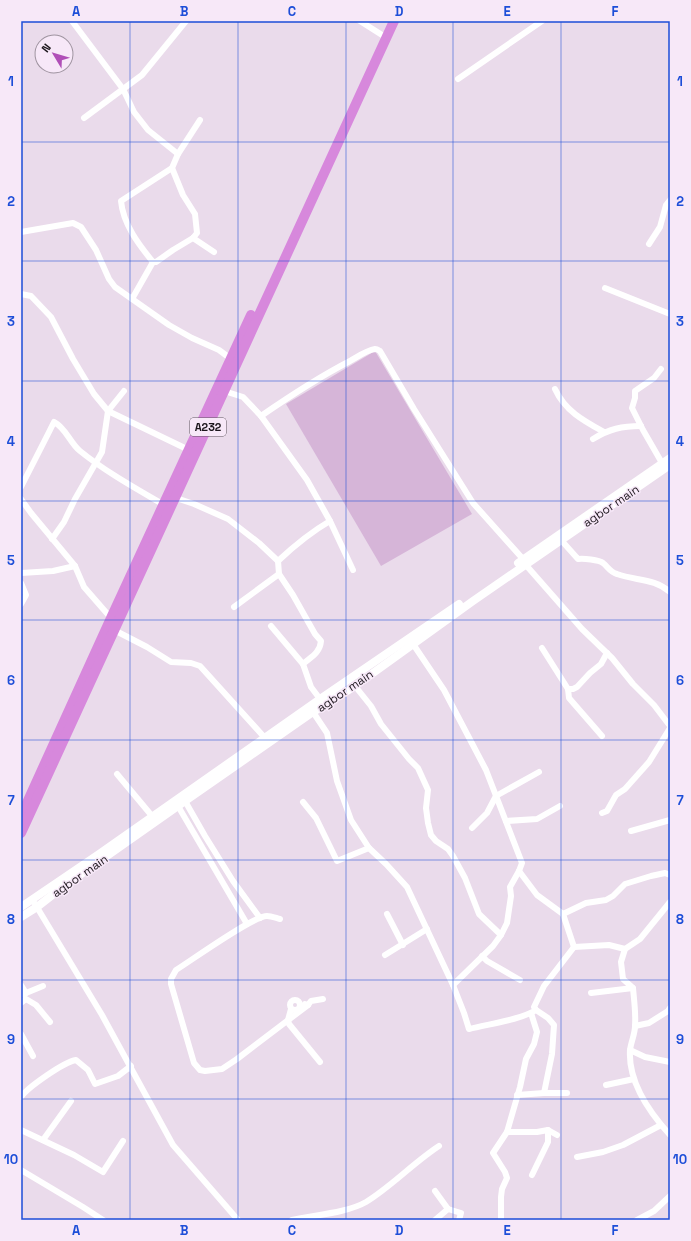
<svg xmlns="http://www.w3.org/2000/svg" width="691" height="1241" font-family="'Space Grotesk',sans-serif">
<rect width="100%" height="100%" fill="#eadbeb"/>
<!-- green -->
<polygon fill="#d6b5d8" points="375,351 472,514 381,566 286,404"/>
<g fill="none" stroke-linecap="round" stroke-linejoin="round">
<!-- minor -->
<g stroke="#fff" stroke-width="6">
<polyline points="72,21 123,89 134,112 148,130 178,154"/>
<polyline points="360,21 382,35"/>
<polyline points="458,79 542,21"/>
<polyline points="84,118 142,75 186,21"/>
<polyline points="21,232 73,223 81,227 96,250 109,279 115,287 169,325 192,338 219,350 231,359"/>
<polyline points="193,238 214,252"/>
<polyline points="649,244 660,227 666,205 670,200"/>
<path d="M153,262C139,245 123,224 121,201L172,168L178,154L200,120"/>
<polyline points="605,288 670,314"/>
<polyline points="21,294 31,296 51,317 73,359 94,394 108,411 189,450"/>
<polyline points="132,299 153,262 156,262 173,250 193,238 197,233 195,214 183,195 172,168"/>
<polyline points="661,369 654,378 635,391 635,398 632,408 643,430 662,463"/>
<path d="M555,389C565,411 584,421 604,432"/>
<path d="M224,391L243,397L261,416L307,480L330,521C311,532 294,546 278,561"/>
<path d="M261,416C290,396 319,377 350,361C357,357 367,350 375,349C378,349 378,350 380,351L414,409L473,503L523,559"/>
<path d="M593,439C609,429 622,426 641,426"/>
<path d="M21,487L48,434L54,422C66,428 70,443 80,451C106,472 135,488 164,505"/>
<path d="M173,497L194,504L228,519L259,543L278,561L279,574L293,595L315,634L321,641C320,653 311,657 303,664L311,687L320,699"/>
<polyline points="21,499 31,513 75,566 84,587 111,618"/>
<polyline points="330,521 353,570"/>
<polyline points="52,539 64,522 75,499 102,452 108,411 124,391"/>
<path d="M561,540L578,559C583,558 599,560 603,563C608,567 610,572 617,574C636,581 654,578 670,592"/>
<polyline points="525,564 582,629 612,658 633,684 654,705 670,726"/>
<polyline points="21,573 53,571 75,566"/>
<polyline points="21,583 26,595 21,604"/>
<polyline points="234,607 279,574"/>
<polyline points="271,626 303,664"/>
<polyline points="114,630 147,647 171,662 191,663 200,666 265,738"/>
<polyline points="413,644 444,690 486,770 522,863 519,871 510,887 511,896 507,923 501,935 493,946 453,985"/>
<polyline points="542,648 568,689 573,689 577,687 590,673 601,664 607,653"/>
<polyline points="355,686 371,706 381,724 409,759 418,768 428,790 426,808 428,823 431,835 436,841 448,849 453,856 465,878 479,914 501,935"/>
<polyline points="568,689 569,698 602,736"/>
<path d="M313,712L327,733L337,781L351,820L369,848L386,864L407,887L453,985L464,1013L469,1029C488,1024 520,1020 536,1010L534,1007L544,986L574,947L609,945L625,949"/>
<polyline points="117,774 152,816"/>
<polyline points="185,801 205,836 233,881 260,918"/>
<polyline points="303,802 316,818 337,861 369,848"/>
<polyline points="178,806 247,924"/>
<polyline points="602,813 607,811 616,795 625,789 649,762 670,728"/>
<polyline points="506,821 537,819 560,806"/>
<polyline points="472,828 487,813 496,796 539,772"/>
<polyline points="631,831 670,820"/>
<polyline points="519,871 537,895 563,914"/>
<polyline points="32,899 102,1015 173,1145 238,1220"/>
<path d="M670,902L640,939L625,949L621,962L623,979L633,988C634,1000 636,1013 635,1026C635,1034 631,1042 630,1050C628,1081 650,1113 670,1135"/>
<polyline points="387,914 403,945"/>
<path d="M280,919C276,918 271,916 267,916C253,916 192,960 176,970L171,979V984L194,1063L200,1070L205,1071L222,1069L237,1059L308,1005"/>
<polyline points="574,947 563,914 586,903 606,900 613,896 625,884 651,876 665,873 670,875"/>
<polyline points="385,955 427,929"/>
<polyline points="482,956 487,961 520,980"/>
<polyline points="21,985 26,993 24,995"/>
<polyline points="26,993 43,986"/>
<polyline points="591,993 633,988"/>
<circle cx="295" cy="1005" r="5"/>
<polyline points="21,1003 26,999 36,1005 50,1022"/>
<polyline points="305,1004 308,1005 311,1001 323,999"/>
<polyline points="291,1009 288,1020 289,1024 320,1062"/>
<polyline points="536,1010 548,1018 554,1025 552,1054 544,1093 567,1093"/>
<polyline points="635,1026 649,1023 668,1011 670,1008"/>
<polyline points="21,1034 33,1056"/>
<polyline points="630,1050 645,1057 670,1062"/>
<polyline points="606,1085 634,1079"/>
<polyline points="517,1095 544,1093"/>
<path d="M21,1097C28,1087 64,1062 76,1060L88,1070L95,1084L118,1076L131,1066"/>
<polyline points="21,1130 74,1155 103,1172 123,1141"/>
<polyline points="507,1132 537,1132 548,1130 557,1135"/>
<polyline points="43,1140 71,1101"/>
<polyline points="577,1157 603,1152 623,1145 661,1125"/>
<polyline points="21,1170 83,1207 103,1220"/>
<polyline points="532,1175 548,1142 548,1130"/>
<polyline points="435,1191 448,1209 461,1213 459,1220"/>
<path d="M292,1220C314,1215 347,1213 366,1202C392,1186 413,1163 439,1146"/>
<polyline points="435,1220 448,1209"/>
<polyline points="501,1220 501,1197 502,1189 507,1178 505,1172 493,1153 507,1132 520,1087 526,1059 534,1044 537,1032 531,1013"/>
<polyline points="637,1220 654,1211 670,1196"/>
</g>
<!-- secondary -->
<g stroke="#fff" stroke-width="8">
<polyline points="518,563 670,458"/>
<polyline points="21,907 99,854 320,699 459,604"/>
<polyline points="21,917 37,907 60,889 178,806 313,712 355,686 473,601 670,465"/>
</g>
<!-- trunk -->
<g stroke="#d788dc" stroke-width="10">
<polyline points="21,816 111,618 251,315"/>
<polyline points="21,833 394,21"/>
</g>
</g>
<!-- grid -->
<path fill="none" stroke="#1d4ed8" stroke-width="1" stroke-opacity="0.55" d="M130,21V1220M238,21V1220M346,21V1220M453,21V1220M561,21V1220M21,142H670M21,261H670M21,381H670M21,501H670M21,620H670M21,740H670M21,860H670M21,980H670M21,1099H670"/>
<g text-anchor="middle" dominant-baseline="central" stroke-width="3" stroke-linejoin="round" paint-order="stroke">
<!-- shield labels -->
<rect fill="#f7e8f8" stroke="#5e555e" stroke-width="1" x="190" y="418" width="36" height="18" rx="3"/>
<g font-size="11" font-weight="bold" fill="#1c161c">
<text x="208" y="427">A232</text>
</g>
<!-- street labels -->
<g font-size="12" fill="#1c161c" stroke="#f7e8f8">
<text transform="translate(611 506) rotate(-34)">agbor main</text>
<text transform="translate(345 691) rotate(-34)">agbor main</text>
<text transform="translate(80 876) rotate(-35)">agbor main</text>
</g>
</g>
<!-- border -->
<rect width="691" height="1241" fill="none" stroke="#f7e8f8" stroke-width="44"/>
<!-- north arrow -->
<g transform="translate(54 54) rotate(308)"><circle r="19" fill="#f7e8f8" stroke="#9f94a0"/>
<path d="M0-3L7 15L0 10L-7 15Z" fill="#b04fb7"/>
<text y="-6" font-size="11" font-weight="bold" text-anchor="middle" fill="#1c161c">N</text>
</g>
<rect x="22" y="22" width="647" height="1197" fill="none" stroke="#1d4ed8" stroke-width="1.5"/>
<g font-size="13" text-anchor="middle" font-weight="bold" fill="#1d4ed8">
<text x="76" y="16">A</text>
<text x="184" y="16">B</text>
<text x="292" y="16">C</text>
<text x="399" y="16">D</text>
<text x="507" y="16">E</text>
<text x="615" y="16">F</text>
<text x="11" y="86">1</text>
<text x="680" y="86">1</text>
<text x="11" y="206">2</text>
<text x="680" y="206">2</text>
<text x="11" y="326">3</text>
<text x="680" y="326">3</text>
<text x="11" y="446">4</text>
<text x="680" y="446">4</text>
<text x="11" y="565">5</text>
<text x="680" y="565">5</text>
<text x="11" y="685">6</text>
<text x="680" y="685">6</text>
<text x="11" y="805">7</text>
<text x="680" y="805">7</text>
<text x="11" y="924">8</text>
<text x="680" y="924">8</text>
<text x="11" y="1044">9</text>
<text x="680" y="1044">9</text>
<text x="11" y="1164">10</text>
<text x="680" y="1164">10</text>
<text x="76" y="1235">A</text>
<text x="184" y="1235">B</text>
<text x="292" y="1235">C</text>
<text x="399" y="1235">D</text>
<text x="507" y="1235">E</text>
<text x="615" y="1235">F</text>
</g>
</svg>
